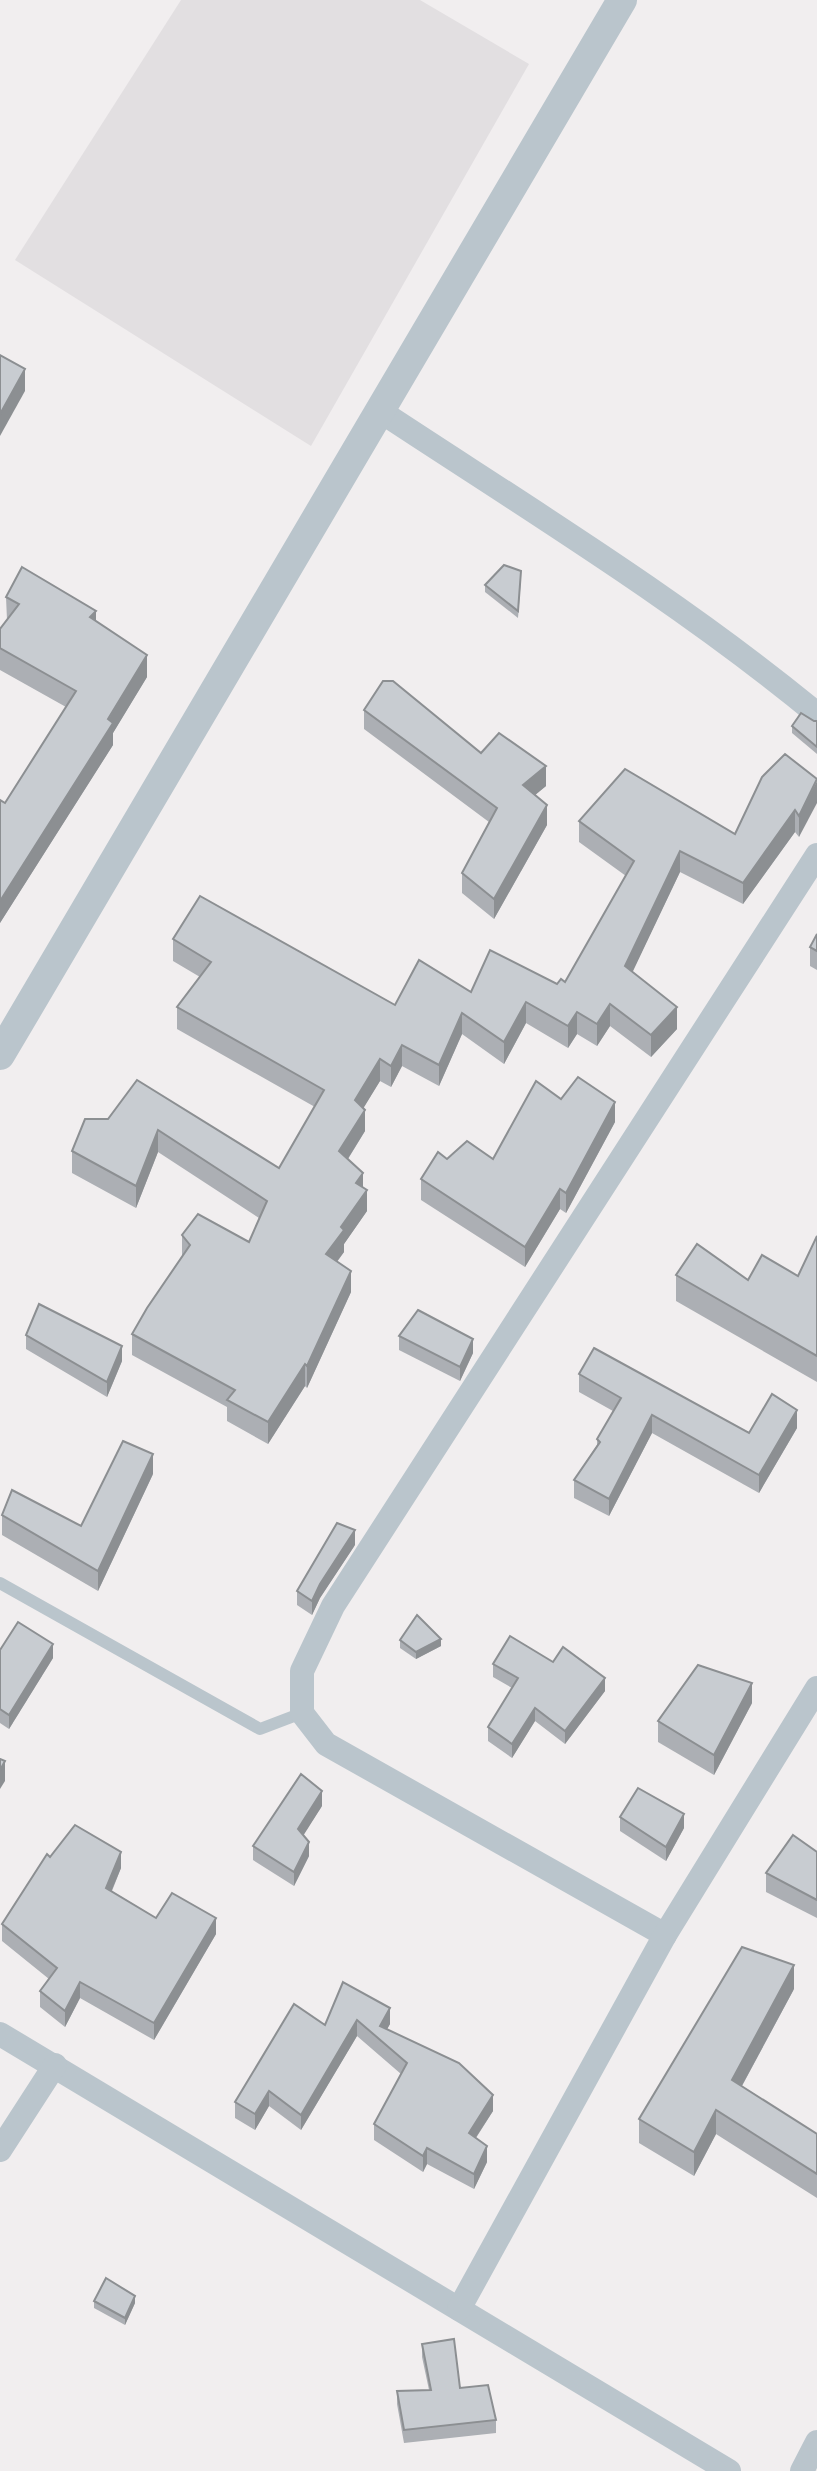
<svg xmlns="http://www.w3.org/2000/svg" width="817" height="2471" font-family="Mulish,sans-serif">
<rect width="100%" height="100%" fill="#f1eeef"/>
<!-- education -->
<polygon fill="#e2dfe1" points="181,0 420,0 529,64 311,446 15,260"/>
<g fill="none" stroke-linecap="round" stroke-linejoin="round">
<!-- service -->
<polyline stroke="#bac5cc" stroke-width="12" points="0,1583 260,1729 302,1713"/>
<!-- minor -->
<g stroke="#bac5cc" stroke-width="24">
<path d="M 380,411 C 527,508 680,601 817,714"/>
<polyline points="665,1935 326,1744 302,1713 302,1671 333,1606 817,855"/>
<polyline points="0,2034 729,2471"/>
<polyline points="0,2150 55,2065"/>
<polyline points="459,2309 665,1935 817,1688"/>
<polyline points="802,2471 817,2442"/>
</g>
<!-- tertiary -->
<polyline stroke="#bac5cc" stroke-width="30" points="0,1055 622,0"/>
</g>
<!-- wall -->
<g fill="#acafb4">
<polygon points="521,579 518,618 485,592 485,585"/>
<polygon points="6,597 96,621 147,677 113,733 113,745 0,923 0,800 5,803 66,707 0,670 0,629 7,620"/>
<polygon points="364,710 481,753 546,786 535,795 547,825 494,919 462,893 462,873 489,822 364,729"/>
<polygon points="814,721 817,721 817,754 792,733 792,726"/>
<polygon points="817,779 799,837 795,832 743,904 680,872 632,972 677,1029 651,1057 610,1026 597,1046 577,1034 568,1048 526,1023 504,1064 462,1034 439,1086 402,1066 391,1087 380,1081 363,1108 365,1131 348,1159 363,1187 367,1211 344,1244 344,1252 337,1262 351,1292 307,1388 305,1386 268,1444 227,1421 227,1407 132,1355 132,1334 182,1256 182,1235 249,1242 259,1218 158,1152 136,1208 72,1173 72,1151 108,1119 137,1080 279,1168 315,1107 177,1029 177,1007 200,977 173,961 173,939 395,1005 471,992 557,984 565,982 626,876 579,842 579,821 735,834"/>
<polygon points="817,934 817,970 810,966 810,947"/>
<polygon points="561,1099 615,1122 566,1213 560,1209 525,1267 421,1200 421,1179 447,1159 493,1159"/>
<polygon points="817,1236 817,1382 676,1301 676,1275 748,1280 798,1276"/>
<polygon points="26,1335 122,1361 107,1397 26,1349"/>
<polygon points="399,1336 473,1353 460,1381 399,1350"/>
<polygon points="579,1374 749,1433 797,1428 759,1493 652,1433 609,1516 574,1498 574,1480 597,1445 597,1439 613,1411 579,1392"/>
<polygon points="153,1474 98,1591 2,1535 2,1515 81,1526"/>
<polygon points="355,1545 320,1598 312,1615 297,1605 297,1591"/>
<polygon points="400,1640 441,1646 416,1659 400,1648"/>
<polygon points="0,1650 53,1658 9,1729 0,1723"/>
<polygon points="553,1662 605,1691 565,1744 535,1721 512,1758 488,1741 488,1727 512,1688 493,1677 493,1664"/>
<polygon points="752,1703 714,1775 658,1742 658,1721"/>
<polygon points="322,1806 303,1835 309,1856 294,1886 253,1860 253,1846"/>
<polygon points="620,1817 684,1828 666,1861 620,1831"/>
<polygon points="817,1852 817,1918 766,1892 766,1873"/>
<polygon points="50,1857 121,1868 112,1891 156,1918 216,1934 154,2040 80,1998 65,2027 40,2007 40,1991 49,1979 2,1941 2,1924"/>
<polygon points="343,1982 390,2024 387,2029 493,2111 476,2138 487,2162 474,2189 427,2164 423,2172 374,2140 374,2124 401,2074 357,2036 301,2130 269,2106 255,2130 235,2118 235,2102 325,2025"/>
<polygon points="794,1989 742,2086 817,2134 817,2198 716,2134 694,2176 639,2143 639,2119"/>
<polygon points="94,2301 135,2303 125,2325 94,2308"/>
<polygon points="422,2344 460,2388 496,2420 496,2433 404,2443 397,2404 397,2391 429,2390 422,2357"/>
</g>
<!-- shaded-wall -->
<g fill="#8c8f92">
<polygon points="25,369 25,391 0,436 0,414"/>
<polygon points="96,611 96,633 90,617"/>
<polygon points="147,655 147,677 113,733 113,745 0,923 0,901"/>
<polygon points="546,766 546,786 523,805 523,785"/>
<polygon points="817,781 817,803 799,837 799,816"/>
<polygon points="547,805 547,825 494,919 494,899"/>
<polygon points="795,810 795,832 743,904 743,883"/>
<polygon points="680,851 680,872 625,988 625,966"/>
<polygon points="526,1002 526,1023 504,1064 504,1042"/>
<polygon points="610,1004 610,1026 597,1046 597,1024"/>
<polygon points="677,1007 677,1029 651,1057 651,1035"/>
<polygon points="577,1012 577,1034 568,1048 568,1026"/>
<polygon points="462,1013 462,1034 439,1086 439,1065"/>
<polygon points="402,1045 402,1066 391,1087 391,1066"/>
<polygon points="380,1059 380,1081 355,1122 355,1100"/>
<polygon points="615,1102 615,1122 566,1213 566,1193"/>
<polygon points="365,1110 365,1131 339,1173 339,1151"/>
<polygon points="158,1130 158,1152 136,1208 136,1186"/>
<polygon points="363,1173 363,1194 356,1183"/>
<polygon points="560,1189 560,1209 525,1267 525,1247"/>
<polygon points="367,1190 367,1211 344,1244 344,1252 326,1276 326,1254 341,1227"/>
<polygon points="351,1271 351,1292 307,1388 307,1366"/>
<polygon points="473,1339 473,1353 460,1381 460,1367"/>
<polygon points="122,1346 122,1361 107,1397 107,1382"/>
<polygon points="305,1364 305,1386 268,1444 268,1422"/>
<polygon points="797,1410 797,1428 759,1493 759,1475"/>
<polygon points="652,1415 652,1433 609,1516 609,1499"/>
<polygon points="153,1454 153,1474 98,1591 98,1571"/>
<polygon points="355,1530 355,1545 320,1598 312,1615 312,1601 320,1584"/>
<polygon points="441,1639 441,1646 416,1659 416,1652"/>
<polygon points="53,1644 53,1658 9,1729 9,1715"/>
<polygon points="605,1678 605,1691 565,1744 565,1731"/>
<polygon points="752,1683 752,1703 714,1775 714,1755"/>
<polygon points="535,1708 535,1721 512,1758 512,1744"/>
<polygon points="5,1761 5,1781 0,1789 0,1770"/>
<polygon points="322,1791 322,1806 298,1844 298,1829"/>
<polygon points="684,1814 684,1828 666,1861 666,1847"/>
<polygon points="309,1842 309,1856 294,1886 294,1872"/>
<polygon points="121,1852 121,1868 106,1904 106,1888"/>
<polygon points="216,1918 216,1934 154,2040 154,2023"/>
<polygon points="794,1965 794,1989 732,2104 732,2080"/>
<polygon points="80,1982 80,1998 65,2027 65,2011"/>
<polygon points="390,2008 390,2024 380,2042 380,2026"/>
<polygon points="357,2020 357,2036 301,2130 301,2115"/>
<polygon points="269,2091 269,2106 255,2130 255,2114"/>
<polygon points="493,2095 493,2111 469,2148 469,2133"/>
<polygon points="716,2110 716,2134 694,2176 694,2152"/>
<polygon points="487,2146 487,2162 474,2189 474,2174"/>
<polygon points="427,2148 427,2164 423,2172 423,2156"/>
<polygon points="135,2296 135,2303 125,2325 125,2318"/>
</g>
<!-- building -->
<g fill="#c8ccd1" stroke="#8c8f92" stroke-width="2">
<polygon points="0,355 25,369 0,414"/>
<polygon points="504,565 521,571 518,611 485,585"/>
<polygon points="22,567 96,611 90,617 147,655 108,719 113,723 0,901 0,800 5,803 76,691 0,648 0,629 19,604 6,597"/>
<polygon points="383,681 393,681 481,753 499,733 546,766 523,785 547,805 494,899 462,873 497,808 364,710"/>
<polygon points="801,713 814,721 817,721 817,747 792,726"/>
<polygon points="785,754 817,779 799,816 795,810 743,883 680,851 625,966 677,1007 651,1035 610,1004 597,1024 577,1012 568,1026 526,1002 504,1042 462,1013 439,1065 402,1045 391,1066 380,1059 355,1100 365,1110 339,1151 363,1173 356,1183 367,1190 341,1227 344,1230 326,1254 351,1271 307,1366 305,1364 268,1422 227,1400 235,1390 132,1334 147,1308 190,1245 182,1235 198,1214 249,1242 267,1201 158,1130 136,1186 72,1151 85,1119 108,1119 137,1080 279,1168 324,1090 177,1007 211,962 173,939 200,896 395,1005 419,960 471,992 490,950 557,984 561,979 565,982 634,861 579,821 625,769 735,834 762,777"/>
<polygon points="817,934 817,951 810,947"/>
<polygon points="578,1077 615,1102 566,1193 560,1189 525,1247 421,1179 438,1152 447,1159 467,1141 493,1159 536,1081 561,1099"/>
<polygon points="817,1236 817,1356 676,1275 697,1244 748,1280 762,1255 798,1276"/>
<polygon points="39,1304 122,1346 107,1382 26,1335"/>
<polygon points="418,1310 473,1339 460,1367 399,1336"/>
<polygon points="594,1348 749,1433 772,1394 797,1410 759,1475 652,1415 609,1499 574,1480 600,1442 597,1439 621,1398 579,1374"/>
<polygon points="123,1441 153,1454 98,1571 2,1515 12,1490 81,1526"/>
<polygon points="337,1523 355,1530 320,1584 312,1601 297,1591"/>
<polygon points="417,1615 441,1639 416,1652 400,1640"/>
<polygon points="18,1622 53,1644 9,1715 0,1709 0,1650"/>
<polygon points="510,1636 553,1662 563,1647 605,1678 565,1731 535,1708 512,1744 488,1727 518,1678 493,1664"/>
<polygon points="698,1665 752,1683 714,1755 658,1721"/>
<polygon points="0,1759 5,1761 0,1770"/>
<polygon points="301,1774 322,1791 298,1829 309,1842 294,1872 253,1846"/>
<polygon points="638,1788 684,1814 666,1847 620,1817"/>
<polygon points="75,1825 121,1852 106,1888 156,1918 172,1893 216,1918 154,2023 80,1982 65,2011 40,1991 57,1968 2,1924 47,1854 50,1857"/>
<polygon points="793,1835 817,1852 817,1900 766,1873"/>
<polygon points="742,1947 794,1965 732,2080 817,2134 817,2174 716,2110 694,2152 639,2119"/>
<polygon points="343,1982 390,2008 380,2026 459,2063 493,2095 469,2133 487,2146 474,2174 427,2148 423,2156 374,2124 407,2063 357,2020 301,2115 269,2091 255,2114 235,2102 294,2004 325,2025"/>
<polygon points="106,2278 135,2296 125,2318 94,2301"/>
<polygon points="454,2339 460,2388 488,2385 496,2420 404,2430 397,2391 431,2390 422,2344"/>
</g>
</svg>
